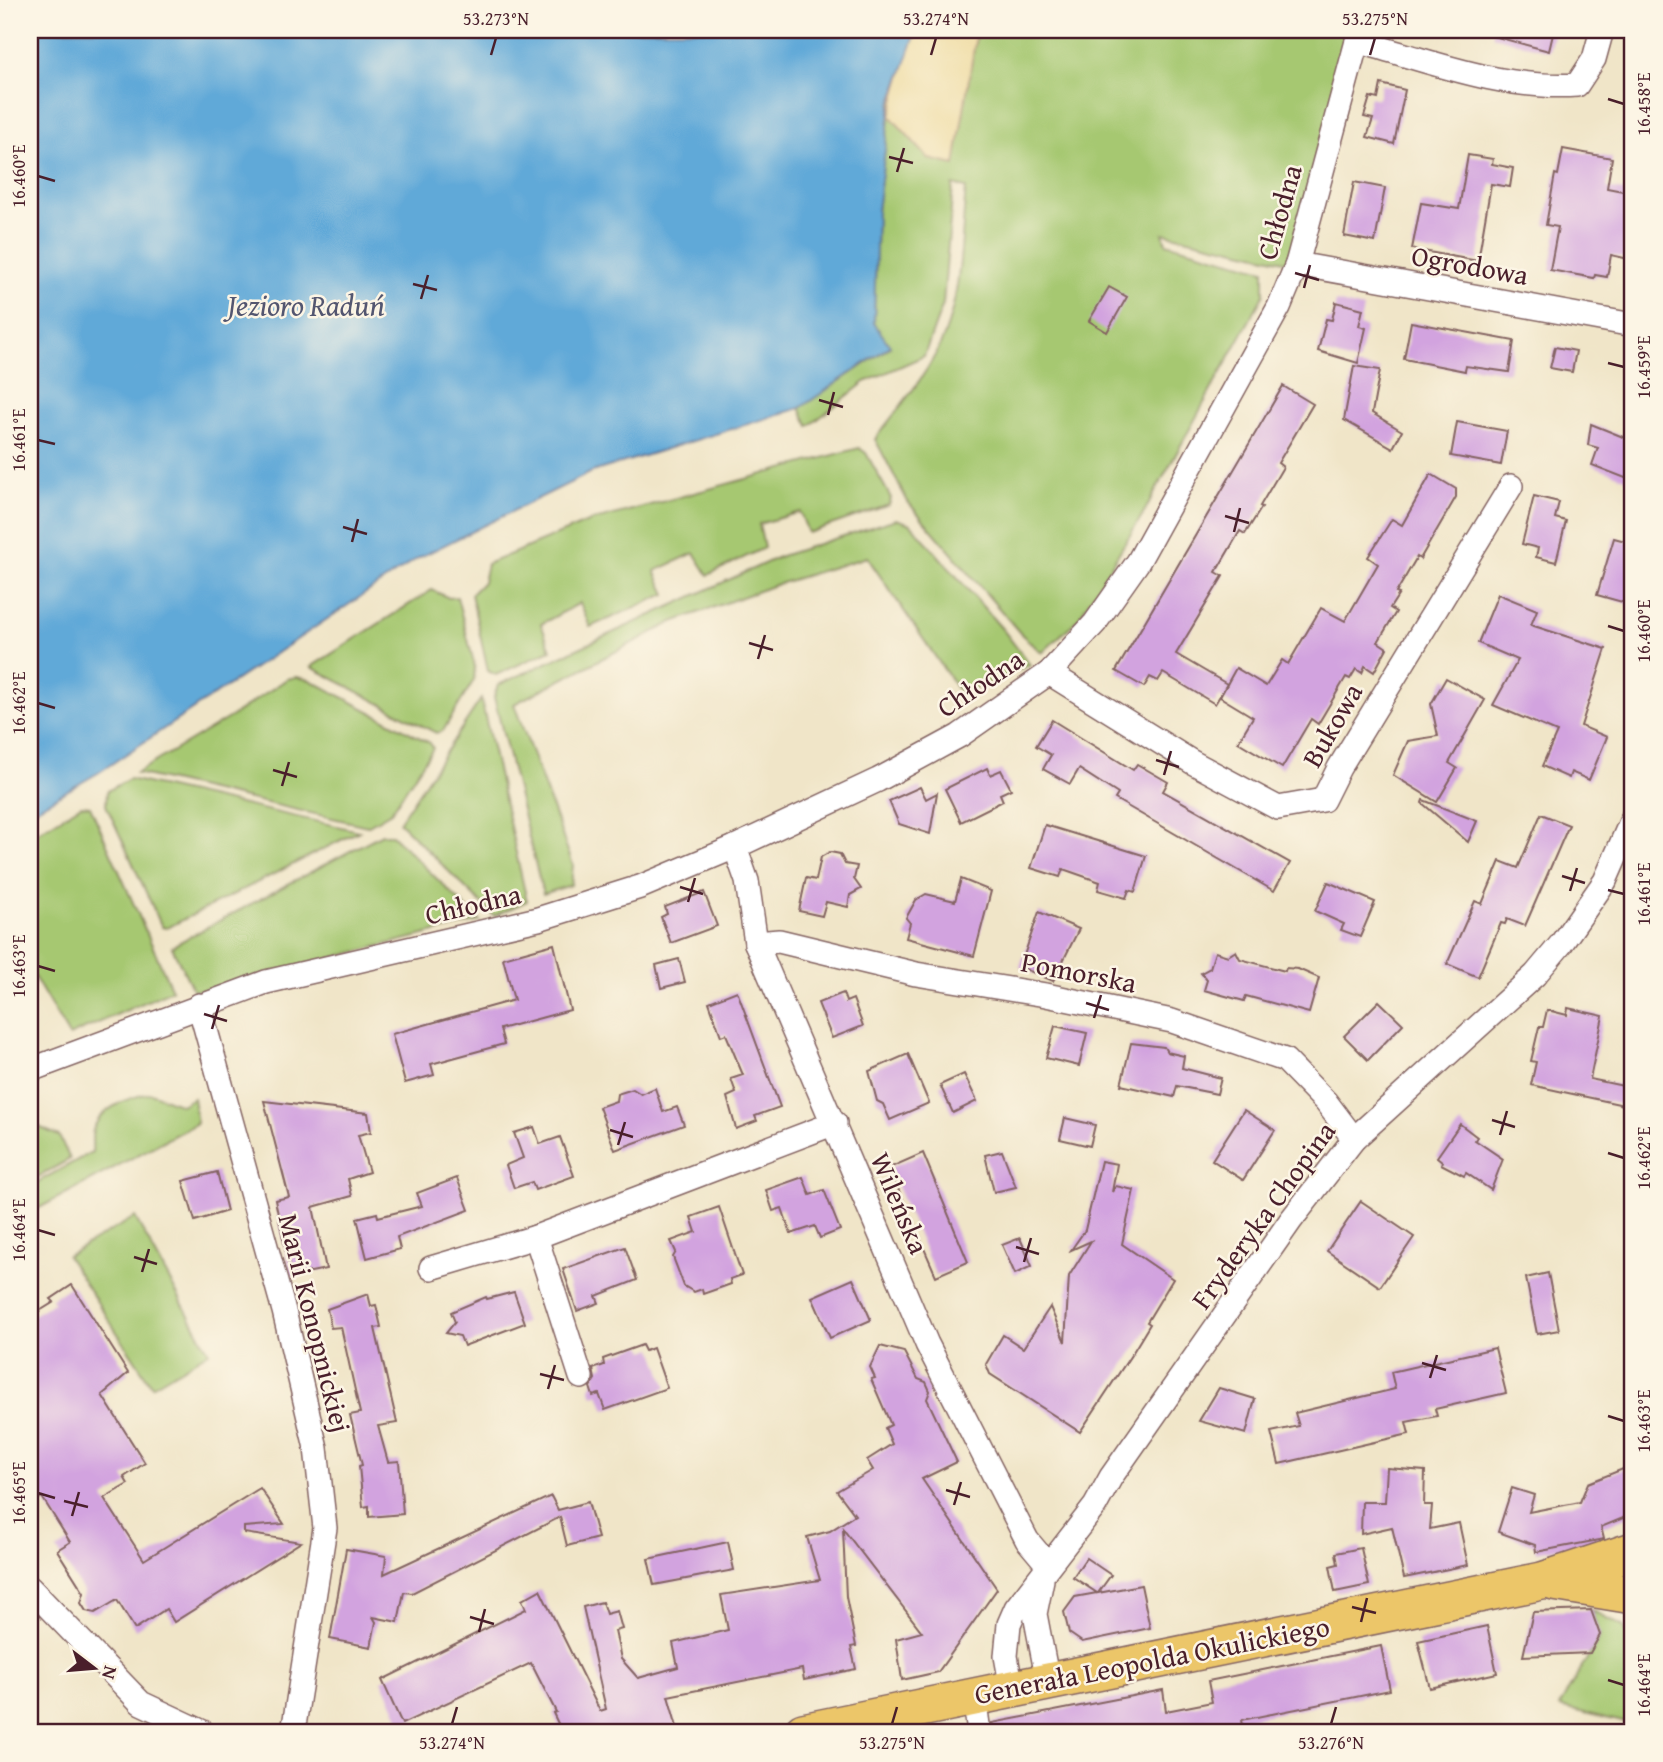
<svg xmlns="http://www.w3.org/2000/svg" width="1663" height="1762" font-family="'Gentium Book Plus',serif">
<rect width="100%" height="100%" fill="#fcf5e5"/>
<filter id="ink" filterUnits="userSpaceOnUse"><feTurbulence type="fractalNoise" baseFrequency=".0143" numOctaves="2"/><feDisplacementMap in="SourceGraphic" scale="14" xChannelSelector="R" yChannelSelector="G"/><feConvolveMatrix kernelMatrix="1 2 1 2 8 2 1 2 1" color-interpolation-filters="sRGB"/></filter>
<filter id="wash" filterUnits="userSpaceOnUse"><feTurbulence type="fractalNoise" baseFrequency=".00686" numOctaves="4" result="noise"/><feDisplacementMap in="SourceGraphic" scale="28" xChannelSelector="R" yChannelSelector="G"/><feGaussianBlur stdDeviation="1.57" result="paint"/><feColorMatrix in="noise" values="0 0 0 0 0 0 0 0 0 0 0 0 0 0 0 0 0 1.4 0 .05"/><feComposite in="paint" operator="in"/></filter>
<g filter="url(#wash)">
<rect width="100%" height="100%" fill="#f0e5c8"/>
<!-- green -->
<g fill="#a6c871" stroke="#78744e" stroke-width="2">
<path d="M 914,30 L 1359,30 L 1297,264 L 1163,233 L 1166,243 L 1264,270 L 1264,294 L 1143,514 L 1078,619 L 1042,653 L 1020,633 L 908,502 L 875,439 C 899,407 929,374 944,336 C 962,290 961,237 966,188 L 953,185 L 943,304 L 924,356 L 865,382 L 809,426 L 800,408 L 890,347 L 874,323 L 877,211 L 891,104 Z"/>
<polygon points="859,448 866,453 891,498 889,505 808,533 800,512 759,524 764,548 708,575 694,553 655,571 666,594 590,627 580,603 541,624 551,650 496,675 488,671 471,594 483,582 487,564 588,522"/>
<polygon points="896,519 911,524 1004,631 1030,665 961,694 867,557 775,585 673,622 514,704 573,865 571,885 543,894 494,697 498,685 781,556"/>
<polygon points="432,590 449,598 457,597 475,667 474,680 443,731 436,733 311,667"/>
<polygon points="296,677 310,680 430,743 433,748 391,812 367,826 136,773 232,716 287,679"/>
<polygon points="481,699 527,901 494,916 399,822"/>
<polygon points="129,779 359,831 167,928 162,927 106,805 107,791"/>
<polygon points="81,805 90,806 172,990 69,1036 30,970 30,837"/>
<polygon points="382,834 391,834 480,921 203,990 193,990 172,947 176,944"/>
<path d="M 151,1093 L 181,1105 L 193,1098 L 197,1123 L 30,1213 L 30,1186 L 92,1152 C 93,1146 91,1136 93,1130 C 101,1107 130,1097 151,1093 Z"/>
<polygon points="30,1123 59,1136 70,1159 32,1180"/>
<polygon points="135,1217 209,1352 152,1386 67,1256"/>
<polygon points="1591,1610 1624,1627 1633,1649 1627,1723 1559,1707 1600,1636"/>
</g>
<!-- sand -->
<polygon fill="#eeda9e" stroke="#9c7c64" stroke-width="2" points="914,30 977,30 955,165 929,159 890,116"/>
<!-- water -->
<polygon fill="#60a9d8" stroke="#556482" stroke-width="2" points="30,30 917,30 891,104 877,211 874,323 890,346 800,408 592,472 418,558 98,773 30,812"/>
<g id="blocks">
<!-- building -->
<g fill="#d2a3df">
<polygon points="1493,30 1554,30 1549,51 1493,36"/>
<polygon points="1381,84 1405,90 1394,144 1367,137 1373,119 1364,117 1370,97 1378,99"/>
<polygon points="1563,149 1612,158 1607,188 1633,193 1633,260 1611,255 1607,277 1595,275 1594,278 1550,270 1558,227 1546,225 1555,174 1558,175"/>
<polygon points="1468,155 1493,159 1492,164 1513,168 1510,187 1491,184 1478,261 1412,249 1421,203 1459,209"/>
<polygon points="1354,182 1385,188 1375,242 1344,236"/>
<polygon points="1109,287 1127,297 1107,332 1089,321"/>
<polygon points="1336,302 1363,309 1359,326 1366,328 1358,363 1318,351 1326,319 1332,320"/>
<polygon points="1411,322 1514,341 1509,372 1466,366 1465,371 1404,359"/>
<polygon points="1555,347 1576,351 1572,372 1550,368"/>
<polygon points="1354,366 1380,370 1372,413 1402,431 1393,448 1344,420"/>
<polygon points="1283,386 1313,404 1278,463 1283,467 1260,506 1262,507 1245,534 1240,531 1216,572 1223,576 1176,654 1227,684 1215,704 1163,673 1158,681 1150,677 1144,687 1116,671"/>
<polygon points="1457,422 1507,431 1501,465 1451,456"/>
<polygon points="1591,424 1633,441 1633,481 1592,465 1598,448 1588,445"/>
<polygon points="1431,474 1456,489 1456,497 1420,559 1417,557 1396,593 1399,594 1390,608 1396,612 1378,642 1387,648 1374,672 1365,666 1362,673 1356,669 1350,679 1346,677 1318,724 1311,719 1282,768 1238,742 1253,717 1220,697 1236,668 1266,686 1282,660 1288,664 1321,608 1345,621 1378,564 1368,557 1392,519 1402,525"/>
<polygon points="1534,496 1559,502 1555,518 1566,521 1556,562 1536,557 1538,548 1522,544"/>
<polygon points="1614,538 1633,543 1633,605 1597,595"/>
<polygon points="1498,594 1537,610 1531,625 1606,649 1581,726 1607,737 1589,780 1571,772 1569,778 1542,766 1557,732 1493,705 1518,660 1478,643"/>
<polygon points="1446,678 1485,700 1449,763 1457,768 1437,802 1393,775 1408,741 1438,736 1431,704"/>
<polygon points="1052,720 1133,770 1137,764 1168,782 1163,791 1290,863 1274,891 1115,799 1118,794 1079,769 1070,784 1043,769 1051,755 1036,746"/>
<polygon points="987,768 990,775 1001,770 1011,789 1000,794 1003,801 961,822 945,789"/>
<polygon points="920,787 926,799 937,793 930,834 899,824 889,801"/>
<polygon points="1423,800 1477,821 1468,842 1422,803"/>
<polygon points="1541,814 1569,825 1525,926 1507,919 1505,924 1501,923 1478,977 1447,964 1475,901 1482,904 1500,861 1518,868"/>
<polygon points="1045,825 1146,856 1135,892 1129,890 1126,898 1098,890 1100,882 1063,869 1060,877 1031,868"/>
<polygon points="830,852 840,854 845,864 857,866 854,879 861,889 850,895 848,907 826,902 822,916 799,911 806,878 816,880 821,857"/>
<polygon points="961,879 991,891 974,956 906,938 910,923 906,918 916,900 926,894 955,901"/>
<polygon points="1328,882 1375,902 1360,937 1341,930 1344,924 1315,911"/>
<polygon points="704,892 717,926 671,943 661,917 667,914 665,907"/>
<polygon points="1039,912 1079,929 1053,981 1020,967"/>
<polygon points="554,944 570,1010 500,1029 504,1044 431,1064 434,1075 405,1083 392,1034 514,1000 503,958"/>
<polygon points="1236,951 1240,959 1285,971 1286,968 1298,969 1319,978 1309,1013 1246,996 1244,1001 1204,990 1207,980 1201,973 1210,968 1215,952 1228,956"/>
<polygon points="679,959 685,982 661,988 656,965"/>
<polygon points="737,991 780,1107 755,1116 757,1121 736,1129 727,1097 736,1093 731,1079 743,1075 726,1034 721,1036 709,1002"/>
<polygon points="843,993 846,1002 853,999 863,1026 832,1038 818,1003"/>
<polygon points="1379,1001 1403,1024 1368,1060 1344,1036"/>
<polygon points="1568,1008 1603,1016 1590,1079 1633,1088 1633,1107 1531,1085 1536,1062 1531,1061 1539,1027 1543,1027 1547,1010 1567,1015"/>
<polygon points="1055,1026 1087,1033 1079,1066 1046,1058"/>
<polygon points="1131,1043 1164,1047 1167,1052 1184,1056 1182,1068 1221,1078 1217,1094 1177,1086 1174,1097 1121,1085"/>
<polygon points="908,1054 929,1103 890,1120 883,1104 877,1101 869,1071"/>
<polygon points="964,1074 977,1101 953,1113 940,1085"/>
<polygon points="655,1088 663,1112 677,1107 684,1125 615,1150 599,1107 616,1101 617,1094 633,1089 641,1094"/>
<polygon points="264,1101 368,1113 371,1132 358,1135 369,1172 348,1179 352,1196 313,1207 326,1269 291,1276 275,1200 289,1197"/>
<polygon points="1244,1110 1275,1130 1243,1180 1212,1160"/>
<polygon points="1065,1118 1095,1125 1090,1146 1060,1139"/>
<polygon points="1460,1124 1477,1137 1475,1140 1503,1159 1491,1190 1466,1173 1464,1176 1441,1164 1442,1161 1437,1157"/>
<polygon points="534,1127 540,1144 560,1137 574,1176 535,1190 532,1182 514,1188 506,1165 523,1158 514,1133"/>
<polygon points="1002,1151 1016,1187 994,1192 985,1155"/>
<polygon points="923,1153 968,1262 936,1276 889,1168"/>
<polygon points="1101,1161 1117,1164 1112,1192 1116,1186 1134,1190 1122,1244 1173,1279 1147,1322 1150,1324 1133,1352 1080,1432 990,1374 986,1364 1003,1335 1023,1348 1050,1307 1065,1342 1069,1276 1091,1241 1071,1250 1085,1230"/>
<polygon points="217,1172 227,1211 195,1221 183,1181"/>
<polygon points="803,1177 810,1195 824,1190 840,1230 820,1238 815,1226 791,1234 782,1208 773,1211 766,1190"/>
<polygon points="457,1178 469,1210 397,1237 400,1249 367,1258 357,1218 377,1213 378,1217 422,1206 417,1193"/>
<polygon points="1361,1201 1414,1237 1380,1287 1327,1251"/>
<polygon points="719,1207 742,1275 730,1279 731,1284 703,1294 702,1289 694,1292 684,1286 673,1257 676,1252 671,1241 696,1232 691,1217"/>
<polygon points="1020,1238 1032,1266 1015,1274 1002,1245"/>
<polygon points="625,1247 637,1280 596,1296 599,1303 577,1311 563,1269"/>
<polygon points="1548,1273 1559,1330 1537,1334 1526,1278"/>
<polygon points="853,1279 871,1320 830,1338 812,1297"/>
<polygon points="72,1285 128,1373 102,1395 145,1463 124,1477 128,1484 104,1498 144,1560 260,1488 284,1524 244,1527 244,1533 301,1542 174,1622 166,1609 135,1629 117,1600 95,1613 86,1611 81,1603 84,1593 57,1550 70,1542 42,1497 30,1504 30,1317 54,1302 51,1299"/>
<polygon points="514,1292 525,1323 464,1346 460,1336 446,1333 455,1322 451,1312 486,1297 487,1299"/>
<polygon points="368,1294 371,1306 376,1305 381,1327 375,1328 397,1423 378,1426 388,1462 399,1461 403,1514 369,1517 369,1506 363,1507 359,1466 362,1465 350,1415 360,1413 341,1327 331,1328 327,1309"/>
<polygon points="642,1345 645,1351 653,1348 667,1388 605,1410 599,1394 593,1396 590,1387 595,1379 593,1369 604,1365 603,1359"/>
<polygon points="880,1346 904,1352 918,1379 926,1382 930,1391 927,1399 957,1462 922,1479 997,1589 938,1672 902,1680 896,1639 922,1632 843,1529 846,1597 856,1646 851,1647 856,1669 804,1680 802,1669 668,1696 677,1727 661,1732 562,1732 553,1713 556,1712 531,1663 402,1724 382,1680 526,1609 522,1600 540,1590 600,1711 606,1709 583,1607 602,1602 606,1614 617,1611 622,1629 615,1631 621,1659 638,1678 678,1667 673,1643 728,1630 721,1595 820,1580 807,1537 830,1531 855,1515 837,1491 873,1470 867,1460 892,1444 885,1428 891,1425 871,1379 875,1378 870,1367"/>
<polygon points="1495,1348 1506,1393 1435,1409 1437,1416 1406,1422 1409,1434 1279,1464 1271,1432 1299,1426 1295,1413 1395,1389 1391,1372"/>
<polygon points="1219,1388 1255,1399 1246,1434 1199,1421"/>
<polygon points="1633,1465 1633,1514 1601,1527 1604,1539 1536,1552 1535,1545 1498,1532 1512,1488 1534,1495 1529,1512 1580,1502 1588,1483"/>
<polygon points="1387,1468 1425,1471 1424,1505 1432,1505 1430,1529 1459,1523 1468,1565 1404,1578 1392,1527 1361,1534 1362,1502 1385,1502"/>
<polygon points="551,1496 558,1510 588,1502 598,1538 567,1546 560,1517 412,1593 404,1592 398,1622 373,1617 376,1622 371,1647 330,1639 346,1549 386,1556 384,1574"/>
<polygon points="728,1542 734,1570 654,1585 648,1559"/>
<polygon points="1361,1548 1369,1585 1335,1592 1330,1566 1338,1564 1336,1553"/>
<polygon points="1086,1558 1111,1575 1098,1593 1141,1585 1150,1628 1082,1642 1069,1633 1064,1612 1075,1597 1097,1593 1073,1577"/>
<polygon points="1591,1610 1600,1635 1590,1653 1523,1656 1533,1612"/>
<polygon points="1487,1626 1497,1673 1430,1688 1418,1641"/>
<polygon points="1381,1646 1390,1690 1242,1720 1244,1732 993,1732 992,1723 1163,1690 1166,1711 1212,1702 1208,1681"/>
</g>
</g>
</g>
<g filter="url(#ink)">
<use href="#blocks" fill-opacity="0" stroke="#846462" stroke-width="2"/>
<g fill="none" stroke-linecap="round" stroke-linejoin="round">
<!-- minor casing -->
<g stroke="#846462" stroke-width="26">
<g id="minor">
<path d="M 1357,41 C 1429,61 1502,90 1577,85 L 1594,59 L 1602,30"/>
<polyline points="1297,264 1633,325"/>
<polyline points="1049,673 1192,762 1278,808 1323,800 1339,768 1511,486"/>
<polyline points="735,847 747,881 756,943 927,1344 1027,1540 1048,1565"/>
<polyline points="756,943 779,941 916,974 1046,995 1172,1021 1285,1060 1326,1102 1354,1139"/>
<polyline points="199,1005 284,1311 316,1448 325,1528 293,1732"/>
<polyline points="30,1070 266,982 538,919 640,887 735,847 878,780 959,736 1049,673 1095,623 1138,562 1279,307 1297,264 1360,30"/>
<polyline points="536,1237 581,1377"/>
<polyline points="431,1268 536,1237 835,1123"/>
<polyline points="1042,1580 1035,1614 1048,1682"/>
<polyline points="30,1588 141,1703 203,1732"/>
<polyline points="1012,1689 1006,1656 1009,1624 1016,1608 1095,1506 1111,1477 1291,1220 1354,1139 1535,975 1561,944 1605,881 1633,817"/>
<polyline points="974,1696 979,1732"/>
</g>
</g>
<!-- primary casing -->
<g stroke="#846462" stroke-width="40">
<g id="primary">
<polyline points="1554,1582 1633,1595"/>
<polyline points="803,1732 1542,1581 1633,1551"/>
</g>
</g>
<!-- minor -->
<use href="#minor" stroke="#fff" stroke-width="23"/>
<!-- primary -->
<use href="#primary" stroke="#ecc669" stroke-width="37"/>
</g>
</g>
<!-- ticks -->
<path fill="none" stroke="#4a1f2b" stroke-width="2.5" d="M 491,55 L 496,38M 931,55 L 936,38M 1370,55 L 1375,38M 1608,99 L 1624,104M 889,157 L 913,163M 897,172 L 904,148M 38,176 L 55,181M 1295,273 L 1319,280M 413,284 L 437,290M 1304,288 L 1310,265M 421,299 L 428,275M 1608,363 L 1624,367M 819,400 L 843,407M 828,415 L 834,392M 38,440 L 55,444M 1225,516 L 1249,523M 343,527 L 367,534M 1234,532 L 1240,508M 352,542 L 358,519M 1608,626 L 1624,631M 749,643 L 773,650M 758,659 L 765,635M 38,703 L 55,708M 1156,760 L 1179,767M 273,770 L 297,777M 1164,775 L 1171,751M 282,786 L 289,762M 1562,876 L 1585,883M 680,887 L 703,894M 1608,890 L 1624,894M 1570,891 L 1577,868M 688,902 L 695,878M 38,966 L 55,971M 1086,1003 L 1109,1010M 204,1014 L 227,1021M 1094,1018 L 1101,995M 212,1029 L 219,1005M 1492,1120 L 1515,1127M 610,1130 L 633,1137M 1500,1135 L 1507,1111M 618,1145 L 625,1122M 1608,1153 L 1624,1158M 38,1230 L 55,1235M 1016,1247 L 1039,1254M 134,1257 L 157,1264M 1024,1262 L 1031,1238M 142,1272 L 149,1249M 1422,1363 L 1446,1370M 540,1374 L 564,1380M 1430,1378 L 1437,1355M 548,1389 L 555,1365M 1608,1416 L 1624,1421M 946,1490 L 970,1497M 38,1493 L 55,1498M 64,1501 L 88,1507M 954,1505 L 961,1482M 72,1516 L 79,1492M 1352,1607 L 1376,1613M 470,1617 L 494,1624M 1361,1622 L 1367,1598M 479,1632 L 485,1609M 1608,1680 L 1624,1685M 452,1724 L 457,1707M 892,1724 L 897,1707M 1331,1724 L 1336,1707"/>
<g text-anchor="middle" stroke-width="5" stroke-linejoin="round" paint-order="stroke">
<!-- street labels -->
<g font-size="28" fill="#4a1f2b" stroke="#fcf5e5">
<text transform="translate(1279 212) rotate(-74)" y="10">Chłodna</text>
<text transform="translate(1470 265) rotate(10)" y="10">Ogrodowa</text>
<text transform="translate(980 683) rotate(-34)" y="10">Chłodna</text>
<text transform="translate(1332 725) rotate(-60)" y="10">Bukowa</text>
<text transform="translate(473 904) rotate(-13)" y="10">Chłodna</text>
<text transform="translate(1079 972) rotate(11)" y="10">Pomorska</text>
<text transform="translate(900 1203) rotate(67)" y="10">Wileńska</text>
<text transform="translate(1263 1215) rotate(-54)" y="10">Fryderyka Chopina</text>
<text transform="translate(315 1323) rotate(76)" y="10">Marii Konopnickiej</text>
<text transform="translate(1152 1660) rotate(-11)" y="10">Generała Leopolda Okulickiego</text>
</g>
<!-- water labels -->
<g font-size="30" font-style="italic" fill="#535670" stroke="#fcf5e5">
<text x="306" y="316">Jezioro Raduń</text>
</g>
</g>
<!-- margin -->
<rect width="1663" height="1762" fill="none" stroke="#fcf5e5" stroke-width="77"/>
<!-- north arrow -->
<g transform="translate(94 1668) rotate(106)" stroke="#fcf5e5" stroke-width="5" paint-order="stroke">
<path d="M0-5L12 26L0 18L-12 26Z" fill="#4a1f2b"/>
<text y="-10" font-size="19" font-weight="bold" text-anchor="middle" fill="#4a1f2b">N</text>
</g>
<rect x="38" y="38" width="1586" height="1686" fill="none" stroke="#4a1f2b" stroke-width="2.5"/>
<g font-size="18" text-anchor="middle" fill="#4a1f2b">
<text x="496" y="25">53.273°N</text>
<text x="936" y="25">53.274°N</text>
<text x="1375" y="25">53.275°N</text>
<text transform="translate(1644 104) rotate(-90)" y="6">16.458°E</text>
<text transform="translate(19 176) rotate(-90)" y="6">16.460°E</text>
<text transform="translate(1644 367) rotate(-90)" y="6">16.459°E</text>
<text transform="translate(19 440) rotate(-90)" y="6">16.461°E</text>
<text transform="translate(1644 631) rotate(-90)" y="6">16.460°E</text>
<text transform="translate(19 703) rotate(-90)" y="6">16.462°E</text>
<text transform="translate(1644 894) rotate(-90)" y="6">16.461°E</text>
<text transform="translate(19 966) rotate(-90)" y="6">16.463°E</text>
<text transform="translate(1644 1158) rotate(-90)" y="6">16.462°E</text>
<text transform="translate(19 1230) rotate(-90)" y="6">16.464°E</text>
<text transform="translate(1644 1421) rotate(-90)" y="6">16.463°E</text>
<text transform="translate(19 1493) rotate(-90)" y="6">16.465°E</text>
<text transform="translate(1644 1685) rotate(-90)" y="6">16.464°E</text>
<text x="452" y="1749">53.274°N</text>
<text x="892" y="1749">53.275°N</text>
<text x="1331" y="1749">53.276°N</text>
</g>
</svg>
